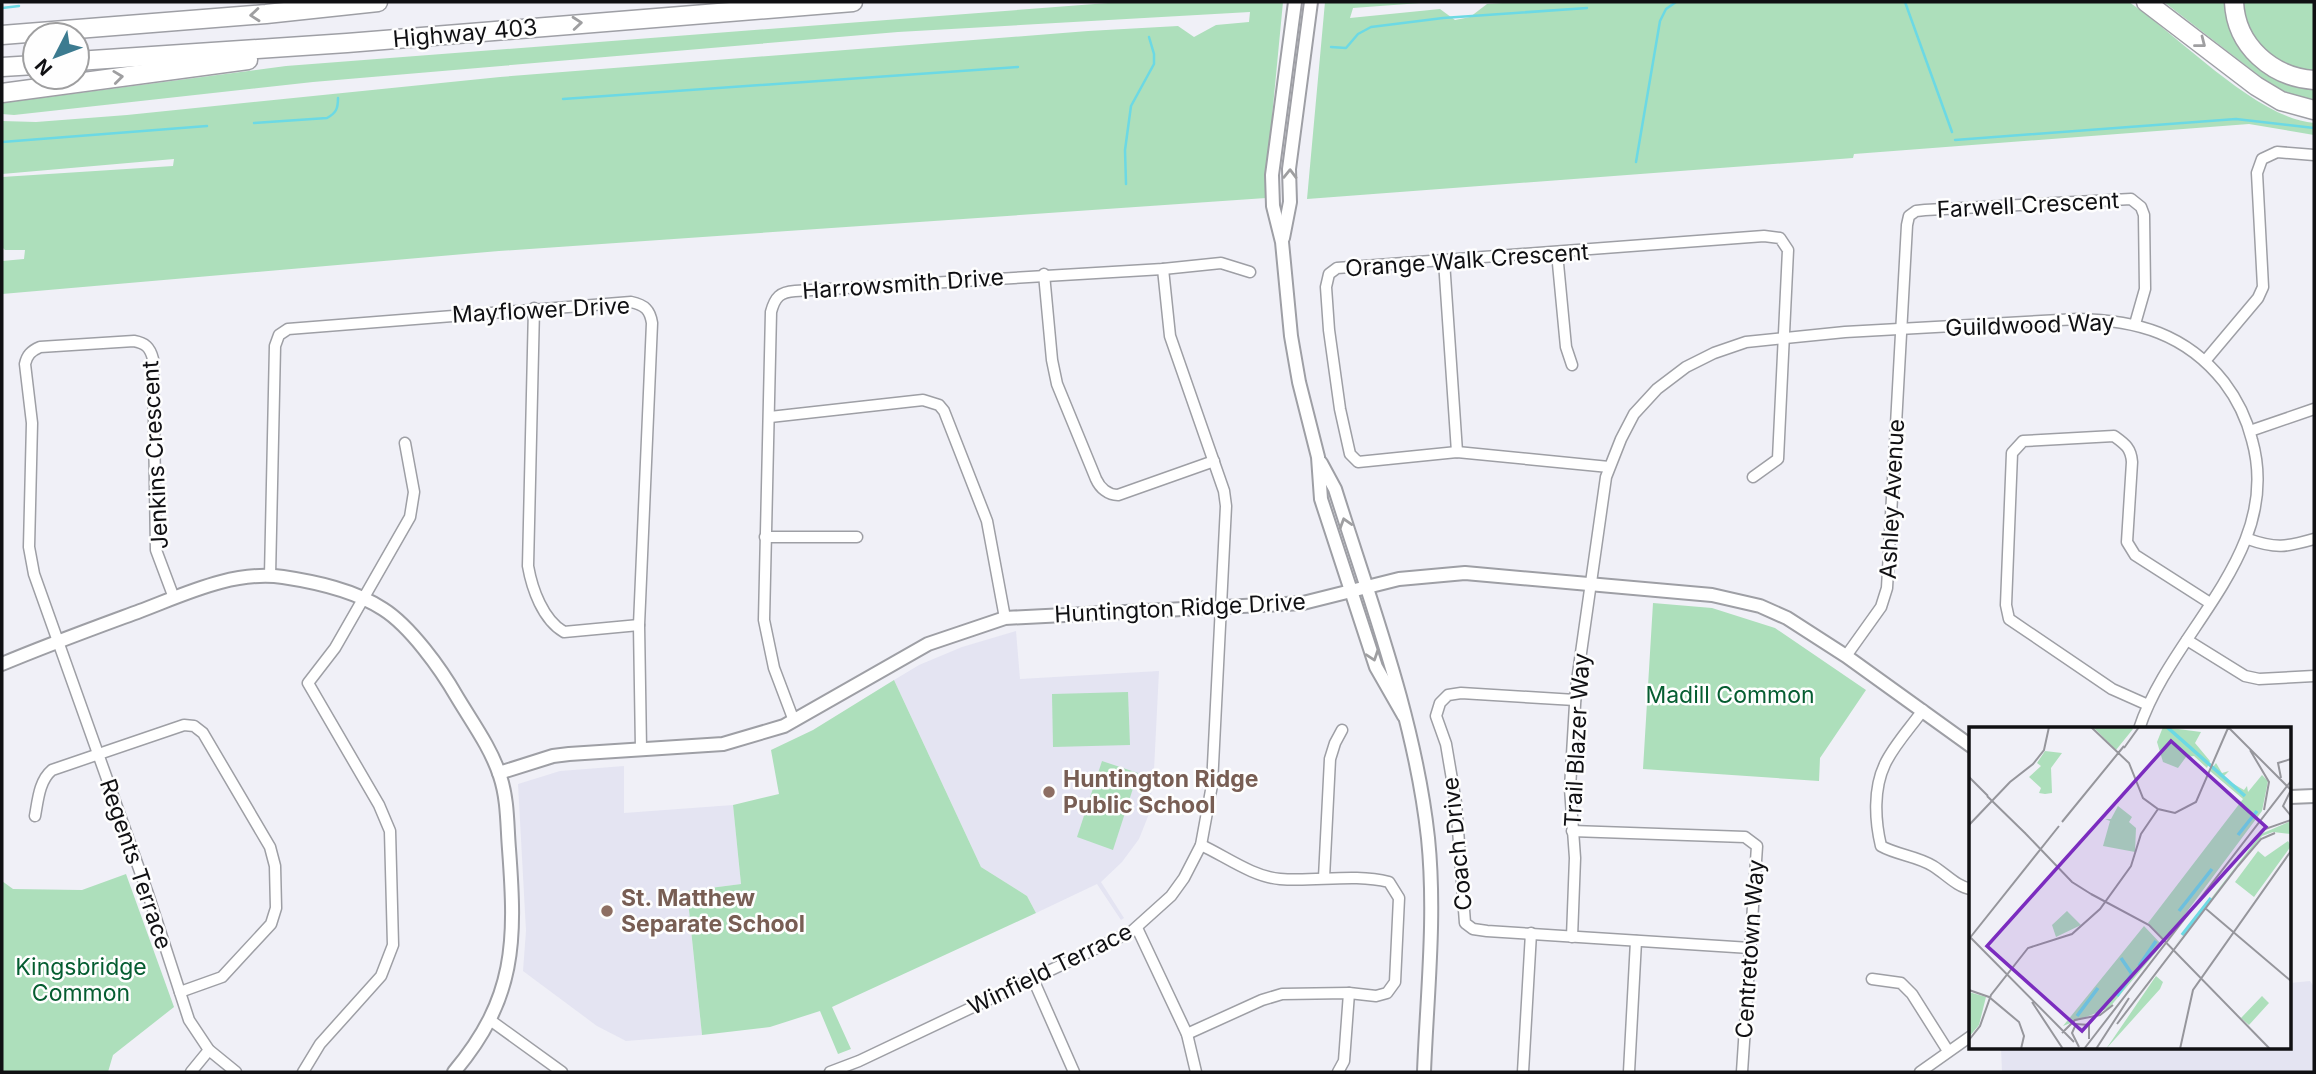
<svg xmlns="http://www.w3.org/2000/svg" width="2316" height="1074" font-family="Inter,sans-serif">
<rect width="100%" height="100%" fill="#f0f0f7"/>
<!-- built -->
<g fill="#e4e4f2">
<polygon points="1016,631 1020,679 1159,671 1154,770 1149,814 1139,839 1122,862 1101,882 1124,918 1121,920 1097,884 1036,913 1027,896 981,867 894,680 919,665 962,647"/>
<polygon points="624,766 624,813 733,805 741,884 687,891 702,1035 626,1041 597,1026 523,971 526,931 518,784 560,771"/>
<polygon points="2310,981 2314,987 2314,1072 2002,1072 2001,1048 2290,1048 2290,983"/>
</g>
<!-- green -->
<g fill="#addfbb">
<polygon points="1121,2 1283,2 1272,117 1271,192 1266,198 499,251 2,294 2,261 24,259 25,250 5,250 2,247 2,177 173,166 174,159 2,174 2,121 36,122 127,115 500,77 1088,31 1178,26 1194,37 1216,25 1249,22 1250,12 898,32 313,82 14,115 2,114 2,103 286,66"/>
<path d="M 1325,2 L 1434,2 L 1353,8 L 1350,18 L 1440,9 L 1455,20 L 1470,17 L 1487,4 L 1518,2 L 2129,2 C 2178,35 2257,119 2314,123 L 2314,135 L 2249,124 L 1854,154 L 1853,158 L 1307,199 Z"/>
<polygon points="2164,2 2229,2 2246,48 2314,84 2314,102 2275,88"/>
<path d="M 2242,2 L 2314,2 L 2314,71 C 2288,73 2258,54 2248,29 C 2245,21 2244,10 2242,2 Z"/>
<polygon points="1653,603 1712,608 1775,628 1866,690 1820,758 1819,781 1643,769"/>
<polygon points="894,680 981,867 1027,896 1036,913 832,1007 851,1049 838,1054 820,1011 770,1027 702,1035 687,891 741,884 733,805 779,794 771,750 813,730"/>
<polygon points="1128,692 1130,745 1053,747 1052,694"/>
<polygon points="1102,761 1138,773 1113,850 1077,837"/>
<polygon points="126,874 174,1007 113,1055 108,1072 2,1072 2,881 13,889 82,890"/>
</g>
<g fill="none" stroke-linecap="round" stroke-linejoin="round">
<!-- stream -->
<g stroke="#6cd9e4" stroke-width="2.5">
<polyline points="1905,2 1952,132"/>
<polyline points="2,8 19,6"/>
<polyline points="1331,47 1346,48 1358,34 1371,27 1443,18 1587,8"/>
<polyline points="563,99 1018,67"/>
<path d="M 254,123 L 327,118 C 336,113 338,109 338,98"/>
<polyline points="1955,140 2236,119 2314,128"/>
<polyline points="2,142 207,126"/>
<polyline points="1636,162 1660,21 1666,9 1676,2"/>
<polyline points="1126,184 1125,150 1131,106 1154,64 1154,54 1149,37"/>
</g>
<!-- minor casing -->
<g stroke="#9e9fa5" stroke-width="13">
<g id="minor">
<polyline points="1557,253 1566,347 1572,365"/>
<polyline points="1444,261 1457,452"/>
<path d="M 1044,274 L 1052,360 L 1057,384 L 1096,479 C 1100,488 1108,495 1118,495 L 1214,461"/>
<path d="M 534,308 L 528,566 C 532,589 543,620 564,632 L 639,625"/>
<polyline points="2205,361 2258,298 2263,287 2257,173 2262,159 2277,152 2314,155"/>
<polyline points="770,417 923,400 939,405 944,411 987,521 1005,618"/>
<polyline points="2250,431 2314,409"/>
<polyline points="1609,467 1457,452 1358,462 1350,454 1340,409 1329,330 1326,287 1329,274 1337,268 1764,236 1780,238 1788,250 1778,459 1753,477"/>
<polyline points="765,537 857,537"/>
<path d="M 2248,539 C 2276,549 2286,547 2314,539"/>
<path d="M 270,576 L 275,346 L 279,335 L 288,329 L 631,302 C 645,305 650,310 652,323 L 639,625 L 641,749"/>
<path d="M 174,598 L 156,550 L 153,359 C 150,347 145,343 134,341 L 40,347 C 31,351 27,355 25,364 L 32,423 L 29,547 L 34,574 L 148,894 L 189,1020 L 209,1050 L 236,1072"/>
<polyline points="2187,640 2245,676 2259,679 2314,676"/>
<polyline points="1846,656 1881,607 1887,588 1907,225 1909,216 1916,211 1925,210 2131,199 2141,207 2144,215 2145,289 2135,324"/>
<polyline points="1575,700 1461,693 1448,695 1440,703 1436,716 1446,744 1456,803 1465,923 1473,929 1487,931 1750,948"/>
<path d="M 2148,705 L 2112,689 L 2009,619 L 2006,605 L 2012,453 L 2023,441 L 2114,436 C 2125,444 2131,448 2132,462 L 2127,542 L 2135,555 L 2210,603"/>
<path d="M 1923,710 C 1911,727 1894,745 1885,764 C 1873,789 1875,821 1881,846 C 1897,855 1917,856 1933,866 C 1946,874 1957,887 1971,889"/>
<path d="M 794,721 L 774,668 L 764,620 L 771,312 C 775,297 780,292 795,291 L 1163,269 L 1221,263 L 1250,272"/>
<path d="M 35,816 C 38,800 39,781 52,770 L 184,725 L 194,726 L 203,733 L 270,847 L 275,866 L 276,908 L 271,924 L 222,977 L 180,992"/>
<polyline points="1572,831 1745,837 1757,846 1742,1072"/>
<polyline points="1324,878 1330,759 1335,743 1342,730"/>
<polyline points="1137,928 1187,1034 1196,1072"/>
<path d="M 1572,937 L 1575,858 L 1570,788 L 1576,688 L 1606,477 L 1621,439 L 1634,414 L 1657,389 L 1686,367 L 1714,353 L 1746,342 L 1845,332 L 2078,319 C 2137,320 2186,334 2224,382 C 2237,399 2247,420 2252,440 C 2284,553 2171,631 2139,729"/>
<polyline points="1033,979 1074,1072"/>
<polyline points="1872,979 1901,983 1912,994 1948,1051"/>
<polyline points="490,1020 562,1072"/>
<path d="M 1187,1034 L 1262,1000 L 1282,994 L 1349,993 L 1376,996 L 1387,993 L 1395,982 L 1399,898 L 1389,882 C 1354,873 1316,882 1280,879 C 1253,877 1225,856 1201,845"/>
<polyline points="191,1072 209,1050"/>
<polyline points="303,1072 320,1044 381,976 393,945 390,831 379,805 308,683 335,648 410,517 414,492 405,443"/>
<polyline points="830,1072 859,1061 1131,932 1171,896 1184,878 1201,845 1212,785 1226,506 1224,491 1170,336 1163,269"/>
<polyline points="1338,1072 1344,1061 1349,993"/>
<polyline points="1523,1072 1531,933"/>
<polyline points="1629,1072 1636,941"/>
<polyline points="1920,1072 1971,1036"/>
</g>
</g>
<!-- tertiary casing -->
<g stroke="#9e9fa5" stroke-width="16">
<g id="tertiary">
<polyline points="1295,2 1272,175 1273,206 1282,242 1291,336 1299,382 1318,457 1321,499 1376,667 1404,716"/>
<polyline points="1283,238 1290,202 1289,169 1311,2"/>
<path d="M 1321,463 L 1335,489 C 1371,604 1415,719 1428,838 C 1436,916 1427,995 1424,1072"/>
<path d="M 2,664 C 47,645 94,628 140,611 C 185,594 234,570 283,577 C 316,582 354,590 383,609 C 410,626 441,669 457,697 C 472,722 491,748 500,776 C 508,800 507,825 509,849 C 516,942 516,998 454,1072"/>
<polyline points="499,773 553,756 569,754 723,744 784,726 928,644 1005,618 1303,603 1399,579 1465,573 1712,595 1760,606 1787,618 1846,656 1971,746"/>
<polyline points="2290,797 2314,796"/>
</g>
</g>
<!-- motorway casing -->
<g stroke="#9e9fa5" stroke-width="21">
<g id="motorway">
<polyline points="2146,2 2256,86 2281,101 2314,110"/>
<path d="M 2234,2 C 2236,46 2272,77 2314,80"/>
<polyline points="2,35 266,14 378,2"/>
<polyline points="77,61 347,43 853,2"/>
<polyline points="2,67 35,65"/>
<polyline points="2,93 248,60"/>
</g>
</g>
<!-- minor -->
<use href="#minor" stroke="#fff" stroke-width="10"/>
<!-- tertiary -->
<use href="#tertiary" stroke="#fff" stroke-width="12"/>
<!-- motorway -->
<use href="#motorway" stroke="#fff" stroke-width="18"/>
</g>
<!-- one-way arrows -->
<defs><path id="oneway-chevron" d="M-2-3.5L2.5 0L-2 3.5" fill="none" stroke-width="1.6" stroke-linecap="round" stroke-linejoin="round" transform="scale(1.75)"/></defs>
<g stroke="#9f9fa1">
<use href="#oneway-chevron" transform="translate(255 15) rotate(175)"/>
<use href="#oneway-chevron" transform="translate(577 23) rotate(-5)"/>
<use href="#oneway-chevron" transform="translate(2201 43) rotate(38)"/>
<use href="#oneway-chevron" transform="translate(118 77) rotate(-7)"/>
<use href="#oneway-chevron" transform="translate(1290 174) rotate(-89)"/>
<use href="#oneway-chevron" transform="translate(1345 523) rotate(-107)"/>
<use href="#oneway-chevron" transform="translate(1373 656) rotate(71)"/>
</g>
<!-- markers -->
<g fill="#8d6e63" stroke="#fefefe" stroke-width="2.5">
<circle cx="1049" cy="792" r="7"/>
<circle cx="607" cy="911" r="7"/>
</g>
<g text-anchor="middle" stroke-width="5" stroke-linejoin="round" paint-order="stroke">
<!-- street labels -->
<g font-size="23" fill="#101013" stroke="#fefefe">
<text transform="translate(465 33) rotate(-5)" y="8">Highway 403</text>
<text transform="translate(2028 205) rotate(-3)" y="8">Farwell Crescent</text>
<text transform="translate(1467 260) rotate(-4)" y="8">Orange Walk Crescent</text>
<text transform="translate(903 284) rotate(-4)" y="8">Harrowsmith Drive</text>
<text transform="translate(541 310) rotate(-3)" y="8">Mayflower Drive</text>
<text transform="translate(2030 325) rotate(-2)" y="8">Guildwood Way</text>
<text transform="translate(155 455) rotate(-93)" y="8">Jenkins Crescent</text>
<text transform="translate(1892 499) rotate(-87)" y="8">Ashley Avenue</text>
<text transform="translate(1180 608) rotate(-3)" y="8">Huntington Ridge Drive</text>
<text transform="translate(1577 740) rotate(-87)" y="8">Trail Blazer Way</text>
<text transform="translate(1457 844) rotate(-96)" y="8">Coach Drive</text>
<text transform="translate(136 864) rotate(71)" y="8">Regents Terrace</text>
<text transform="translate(1750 949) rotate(-86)" y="8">Centretown Way</text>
<text transform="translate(1050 969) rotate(-26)" y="8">Winfield Terrace</text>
</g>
<!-- park labels -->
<g font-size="23" fill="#055d31" stroke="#fefefe">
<text x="1730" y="703">Madill Common</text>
<text x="81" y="975">Kingsbridge<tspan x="81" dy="26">Common</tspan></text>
</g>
<!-- education labels -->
<g font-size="23" font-weight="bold" fill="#785e54" stroke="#fefefe" text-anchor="start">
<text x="1063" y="787">Huntington Ridge<tspan x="1063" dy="26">Public School</tspan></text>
<text x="621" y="906">St. Matthew<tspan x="621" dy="26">Separate School</tspan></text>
</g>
</g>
<!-- overview -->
<g transform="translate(1969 727)">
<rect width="322" height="322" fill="#f0f0f7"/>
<path d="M 124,0 L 162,0 L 164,2 L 147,23 ZM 194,0 L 232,5 L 226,16 L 241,34 L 238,41 L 225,29 L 217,30 L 209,41 L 194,35 L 188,15 ZM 76,24 L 93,26 L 82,41 L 83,66 L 76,67 L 70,66 L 72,61 L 60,50 L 72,39 L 68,36 ZM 247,36 L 253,46 L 260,44 L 255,49 L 263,56 L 275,63 L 278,59 L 279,65 L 293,48 L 299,54 L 293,84 L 196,214 L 179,196 L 274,72 L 241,44 ZM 149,79 L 163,90 L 160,95 L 167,101 L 166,125 L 134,119 L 141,94 L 136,92 L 142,92 ZM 322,94 L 322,107 L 304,105 L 293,109 L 203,222 L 292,107 ZM 319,114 L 322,119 L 285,170 L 266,155 L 289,124 L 296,130 ZM 98,184 L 112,198 L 87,210 L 83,198 ZM 175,199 L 193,218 L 140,281 L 94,299 ZM 187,249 L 194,255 L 191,262 L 137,322 ZM 0,265 L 17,270 L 10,298 L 0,310 ZM 293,269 L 300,276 L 280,298 L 272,291 Z" fill="#addfbb"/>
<path fill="none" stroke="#6cd9e4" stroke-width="3.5" d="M 198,0 L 276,69M 269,108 L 288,84M 210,184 L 243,142M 213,208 L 242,171M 170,239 L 187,214M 148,269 L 163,247 L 152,231M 108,289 L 129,261"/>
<path fill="none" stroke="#96969c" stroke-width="2" d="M 122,0 L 160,36 L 174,71 L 189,82 L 206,86 L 227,75 L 259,1M 259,0 L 321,62M 155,21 L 170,0M 281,23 L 300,55 L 295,83M 0,50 L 19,69M 312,51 L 309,36 L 322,32M 322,63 L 314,79 L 322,89M 18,69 L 57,107M 93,95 L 155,19M 0,98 L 41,55 L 64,37 L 75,23 L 80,0M 56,106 L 103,155 L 122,167M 269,130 L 296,102 L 322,93M 122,167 L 180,198 L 301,322M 236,181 L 322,254M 0,209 L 105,315M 0,212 L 90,99M 0,263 L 20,270 L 50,295 L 55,309 L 52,322M 63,275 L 94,322M 148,297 L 269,139 L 292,112 L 306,106M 93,306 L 106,293 L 131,288 L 144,278M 0,313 L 11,299 L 22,268 L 59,221 L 103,207 L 131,182 L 162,139 L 172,107 L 189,82M 110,320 L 103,306 L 107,297 L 120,298 L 120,312M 115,322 L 322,54M 127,322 L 160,271M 211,322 L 224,263 L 322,124"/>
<path fill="#7b2cbf" fill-opacity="0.15" stroke="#7b2cbf" stroke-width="3.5" d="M 202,14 L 297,100 L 113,304 L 18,219 Z"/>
<rect width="322" height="322" fill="none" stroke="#101013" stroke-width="3.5"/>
</g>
<!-- border -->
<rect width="2316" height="1074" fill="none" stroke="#101013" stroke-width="7"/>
<!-- north arrow -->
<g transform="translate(56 56) rotate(228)"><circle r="33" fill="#fefefe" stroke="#9f9fa0" stroke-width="2"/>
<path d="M0-5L12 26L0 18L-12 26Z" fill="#3c7b90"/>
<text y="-10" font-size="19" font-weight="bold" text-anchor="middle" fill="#101013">N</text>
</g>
</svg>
